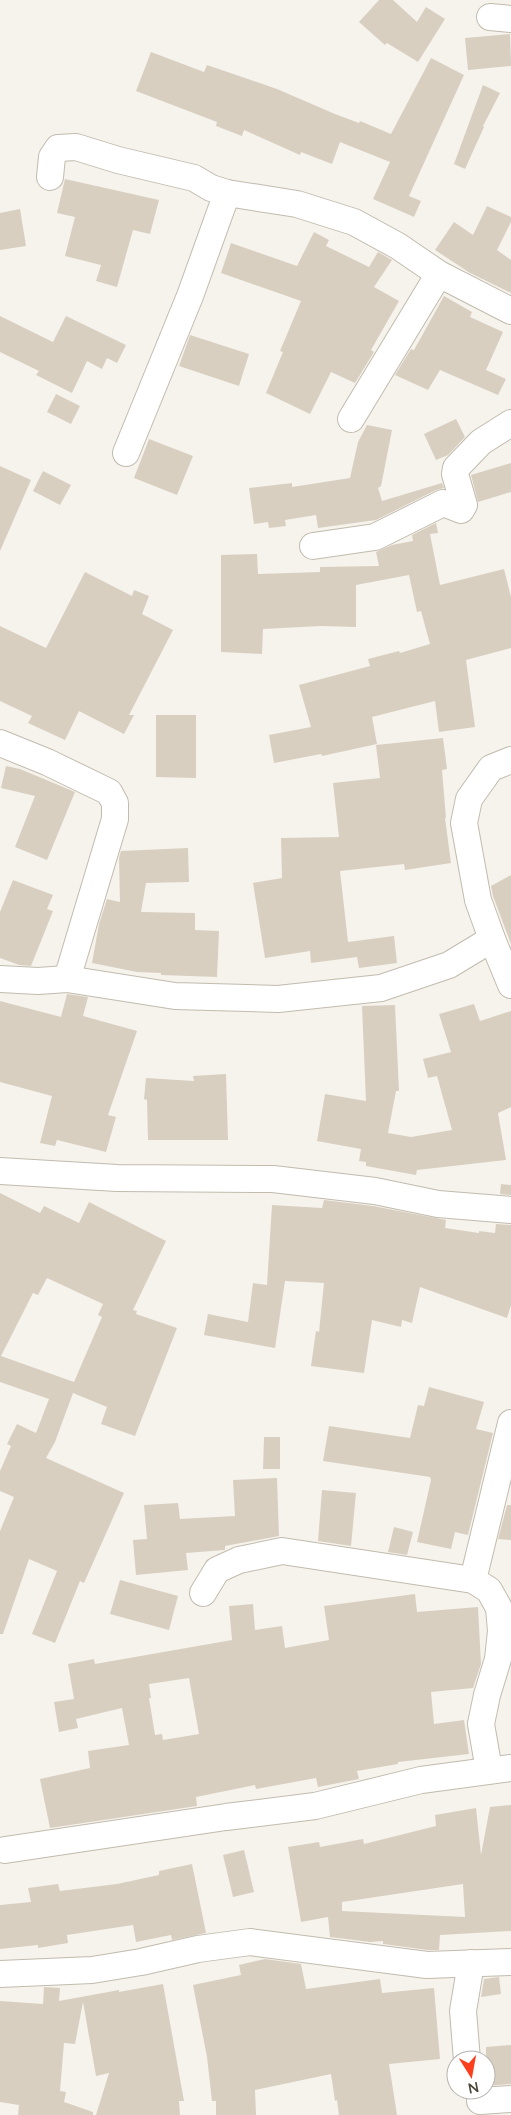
<svg xmlns="http://www.w3.org/2000/svg" width="511" height="2115" font-family="Lato,sans-serif">
<rect width="100%" height="100%" fill="#f6f3ec"/>
<!-- building -->
<g fill="#d8cfc1" fill-rule="evenodd">
<polygon points="379,0 393,0 417,22 426,7 445,19 418,62 387,43 385,45 359,22"/>
<polygon points="510,34 511,66 468,70 465,38"/>
<polygon points="151,52 204,72 207,65 277,89 335,114 359,123 360,121 391,134 431,58 464,75 409,196 421,201 414,217 373,199 390,162 340,142 332,164 301,152 300,155 244,130 242,136 216,126 217,122 136,91"/>
<polygon points="483,85 500,93 483,126 484,127 465,169 454,164"/>
<polygon points="65,179 159,200 150,234 133,230 117,287 96,281 101,265 65,256 75,217 57,213"/>
<polygon points="487,206 511,217 511,222 497,250 511,260 511,293 470,273 435,250 454,222 473,235"/>
<polygon points="20,209 26,246 0,250 0,213"/>
<polygon points="314,232 329,240 326,246 369,267 378,252 392,260 374,287 399,301 371,350 374,352 355,383 331,372 310,414 266,393 283,352 280,351 301,301 221,273 231,243 297,266"/>
<polygon points="444,296 472,312 470,317 503,332 486,370 506,379 498,395 440,370 428,390 395,375 411,349 414,350"/>
<polygon points="0,316 53,342 66,316 126,345 117,363 107,358 102,369 87,361 72,393 36,375 39,371 0,352"/>
<polygon points="190,335 249,354 239,386 179,366"/>
<polygon points="56,394 80,406 71,424 47,412"/>
<polygon points="456,419 465,437 448,455 436,460 424,434"/>
<polygon points="367,425 392,430 381,486 378,488 382,501 442,483 444,488 436,490 376,520 318,528 316,515 285,520 286,526 269,528 268,522 254,524 249,488 292,483 292,487 350,478 358,442"/>
<polygon points="149,439 193,456 177,495 134,478"/>
<polygon points="511,463 511,492 478,502 471,475"/>
<polygon points="0,466 31,480 0,551"/>
<polygon points="43,471 71,485 60,505 33,491"/>
<polygon points="436,523 438,533 430,534 440,585 504,569 511,597 511,648 466,660 475,727 439,732 435,701 372,717 377,744 322,756 321,754 274,763 269,735 311,727 299,685 370,666 368,659 399,651 400,653 430,644 421,611 417,612 409,575 356,585 356,627 321,626 263,629 262,654 221,652 221,555 257,554 258,574 320,572 320,567 379,566 376,552 392,545 413,541 412,535"/>
<polygon points="85,572 132,596 134,590 149,596 142,614 173,630 129,715 134,715 124,734 79,711 65,740 28,723 32,716 0,701 0,626 46,648"/>
<polygon points="156,715 196,715 196,778 156,777"/>
<polygon points="443,738 447,769 442,770 446,818 445,818 451,863 405,870 404,864 340,871 348,942 394,936 397,963 359,968 357,957 311,963 310,951 265,958 253,883 282,878 281,838 339,837 333,783 380,778 376,745"/>
<polygon points="6,766 20,769 75,792 47,860 15,847 35,796 1,788"/>
<polygon points="188,848 189,882 146,883 141,912 195,913 195,930 219,931 217,977 161,975 161,973 137,972 92,963 99,924 107,899 120,902 119,858 121,851"/>
<polygon points="511,875 511,944 493,896 491,886"/>
<polygon points="13,880 53,895 47,909 53,911 31,966 19,965 0,958 0,912"/>
<polygon points="67,994 88,997 83,1016 137,1031 108,1115 116,1117 106,1152 57,1140 55,1146 40,1143 52,1096 0,1082 0,1001 61,1017"/>
<polygon points="474,1004 480,1021 511,1011 511,1107 498,1113 506,1160 417,1170 416,1175 366,1166 366,1162 359,1161 361,1149 317,1141 325,1094 366,1101 362,1006 395,1005 399,1091 396,1091 388,1133 411,1137 452,1130 437,1076 428,1078 423,1059 451,1052 439,1014"/>
<polygon points="226,1074 228,1140 148,1140 147,1100 144,1099 146,1078 194,1081 193,1076"/>
<polygon points="501,1184 511,1185 511,1195 500,1194"/>
<path d="M 0,1193 L 40,1213 L 44,1206 L 79,1223 L 89,1202 L 166,1241 L 133,1310 L 137,1311 L 136,1314 L 177,1328 L 135,1436 L 101,1424 L 107,1407 L 73,1393 L 55,1442 L 46,1458 L 124,1493 L 84,1583 L 80,1581 L 55,1643 L 32,1634 L 57,1571 L 29,1559 L 3,1634 L 0,1634 L 0,1531 L 14,1497 L 0,1491 L 0,1471 L 11,1446 L 7,1444 L 17,1424 L 36,1433 L 49,1399 L 0,1382 ZM 47,1278 L 103,1304 L 98,1315 L 102,1317 L 74,1382 L 1,1356 L 33,1293 L 38,1295 Z"/>
<polygon points="324,1200 373,1206 446,1220 445,1228 479,1233 479,1231 495,1233 496,1224 511,1225 511,1305 507,1318 420,1287 412,1323 402,1320 401,1327 372,1320 364,1373 311,1366 316,1331 319,1332 324,1283 285,1281 275,1348 204,1335 208,1314 248,1322 253,1283 267,1285 272,1205 322,1208"/>
<polygon points="429,1387 484,1402 476,1429 493,1433 468,1535 455,1532 451,1549 417,1542 431,1480 430,1477 323,1461 329,1426 410,1438 418,1405 424,1406"/>
<polygon points="264,1437 280,1437 280,1469 263,1469"/>
<polygon points="277,1478 279,1536 225,1546 225,1550 186,1553 188,1570 136,1575 133,1540 147,1539 144,1505 178,1503 180,1519 235,1516 233,1480"/>
<polygon points="322,1490 356,1493 351,1546 318,1541"/>
<polygon points="507,1505 511,1505 511,1540 498,1539"/>
<polygon points="394,1527 413,1532 407,1555 388,1552"/>
<polygon points="120,1580 178,1596 169,1630 110,1614"/>
<path d="M 415,1594 L 417,1612 L 478,1607 L 481,1664 L 473,1688 L 431,1692 L 434,1724 L 464,1720 L 469,1754 L 398,1762 L 398,1764 L 357,1771 L 359,1779 L 318,1787 L 316,1778 L 256,1789 L 255,1785 L 196,1797 L 197,1806 L 50,1828 L 40,1779 L 90,1768 L 88,1751 L 129,1745 L 122,1708 L 76,1719 L 78,1728 L 59,1732 L 54,1702 L 74,1699 L 68,1664 L 94,1659 L 95,1664 L 232,1640 L 229,1606 L 253,1604 L 255,1630 L 282,1626 L 285,1648 L 329,1640 L 324,1606 ZM 189,1678 L 199,1734 L 163,1740 L 162,1734 L 155,1735 L 149,1698 L 151,1698 L 149,1684 Z"/>
<path d="M 511,1805 L 511,1931 L 440,1935 L 439,1950 L 428,1950 L 383,1944 L 383,1941 L 370,1942 L 330,1937 L 328,1917 L 301,1922 L 288,1847 L 319,1842 L 320,1847 L 363,1839 L 364,1844 L 436,1826 L 435,1815 L 476,1808 L 481,1855 L 490,1807 ZM 463,1884 L 465,1917 L 342,1911 L 342,1902 Z"/>
<polygon points="244,1850 254,1892 233,1897 223,1855"/>
<polygon points="192,1864 206,1933 172,1940 171,1935 136,1942 133,1925 67,1935 68,1943 38,1948 38,1945 0,1949 0,1905 31,1902 28,1888 58,1884 60,1891 117,1884 159,1875 159,1871"/>
<polygon points="265,1959 301,1964 306,1989 380,1979 382,1993 434,1988 440,2059 389,2064 397,2115 339,2115 337,2100 335,2101 331,2074 255,2090 256,2115 216,2115 216,2101 212,2101 207,2057 193,1985 241,1975 239,1965"/>
<polygon points="499,1977 501,1994 481,1997 484,1979"/>
<polygon points="163,1984 184,2101 179,2101 180,2115 96,2115 109,2073 96,2076 83,2002 75,2044 64,2043 60,2091 66,2092 64,2102 93,2112 93,2115 18,2115 19,2105 0,2102 0,2001 43,2004 44,1987 60,1988 59,2001 119,1990 119,1992"/>
<polygon points="511,2045 511,2084 486,2086 486,2047"/>
</g>
<g fill="none" stroke-linecap="round" stroke-linejoin="round">
<!-- minor casing -->
<g stroke="#c2bbae" stroke-width="28">
<g id="minor">
<polyline points="490,17 511,19"/>
<polyline points="50,177 52,157 58,148 76,147 118,160 194,178 211,188 227,193 297,204 354,222 398,246 439,274 511,311"/>
<polyline points="351,419 439,274"/>
<polyline points="126,453 190,296 227,193"/>
<polyline points="313,546 375,537 443,503 461,510 464,505 455,474 456,468 481,442 511,423"/>
<polyline points="0,743 47,762 109,792 115,803 115,819 67,979"/>
<polyline points="511,760 491,768 469,799 464,823 478,900 492,939 511,985"/>
<polyline points="0,979 38,981 67,979 175,996 278,999 381,988 449,965 492,939"/>
<polyline points="0,1171 117,1178 273,1179 375,1191 438,1204 511,1210"/>
<polyline points="473,1580 511,1423"/>
<polyline points="203,1593 217,1570 239,1560 282,1551 473,1580 489,1590 499,1608 501,1631 498,1659 487,1695 481,1724 489,1770"/>
<polyline points="5,1850 226,1817 315,1806 421,1780 511,1768"/>
<polyline points="0,1974 92,1970 141,1962 198,1949 250,1942 427,1965 511,1962"/>
<polyline points="467,2060 463,2011 471,1963"/>
<polyline points="480,2101 511,2099"/>
</g>
</g>
<!-- minor -->
<use href="#minor" stroke="#fff" stroke-width="26"/>
</g>
<!-- north arrow -->
<g transform="translate(471 2075) rotate(169)"><circle r="24" fill="#ffffff" stroke="#b7b4b0"/>
<path d="M0-4L9 19L0 12L-9 19Z" fill="#fc3f1d"/>
<text y="-8" font-size="14" font-weight="bold" text-anchor="middle" fill="#4b4439">N</text>
</g>
</svg>
